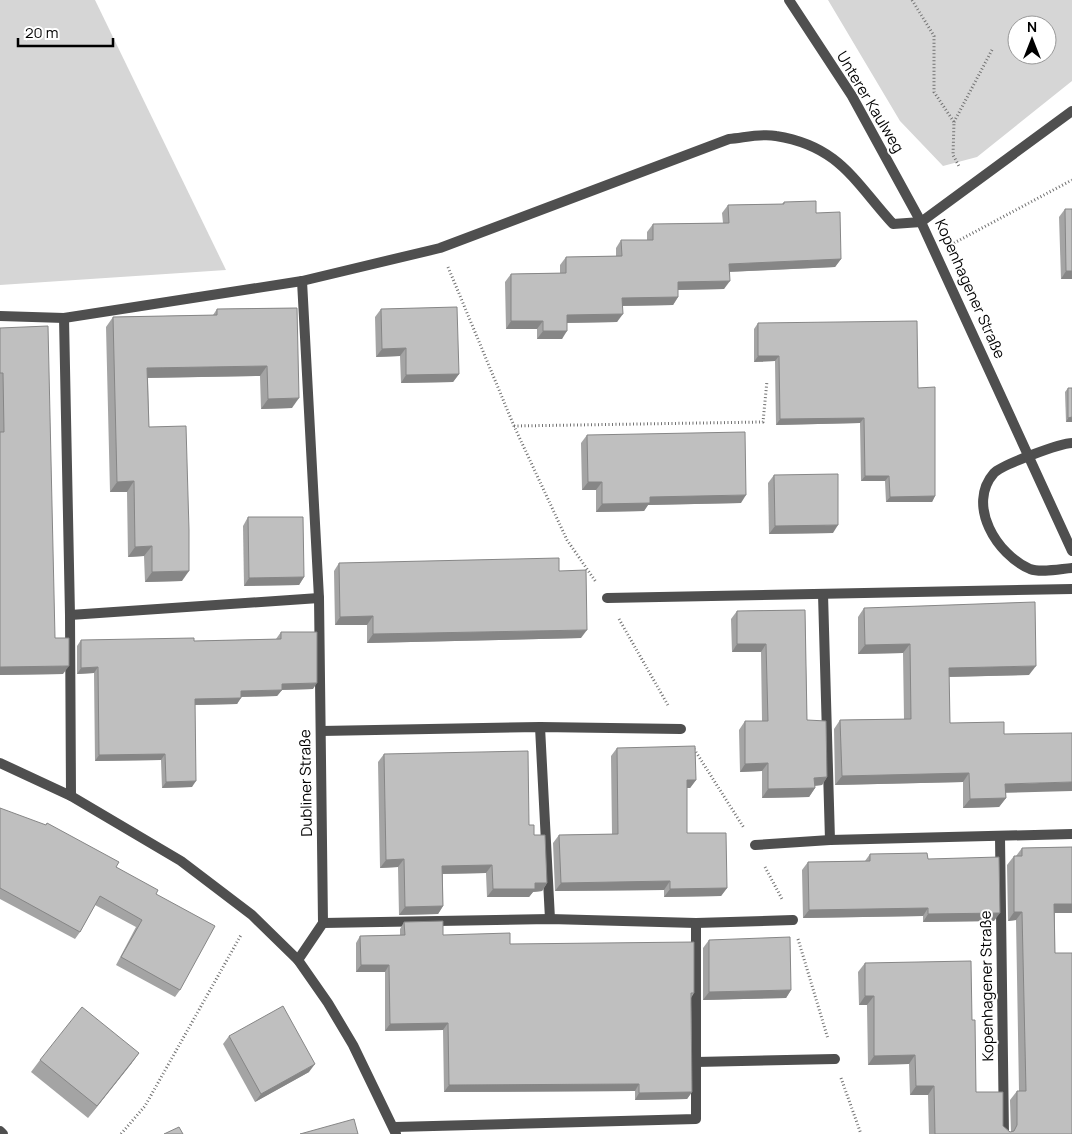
<svg xmlns="http://www.w3.org/2000/svg" width="1072" height="1134" font-family="Manrope,sans-serif">
<rect width="100%" height="100%" fill="#fff"/>
<!-- green -->
<g fill="#d6d6d6" fill-rule="evenodd">
<polygon points="0,0 95,0 226,270 0,285"/>
<path d="M 828,0 L 1072,0 L 1072,81 L 977,157 L 943,166 L 900,121 ZM 1017,25 L 1047,25 L 1047,55 L 1017,55 Z"/>
</g>
<g fill="none" stroke-linecap="round" stroke-linejoin="round">
<!-- path -->
<g stroke="#717171" stroke-width="3" stroke-dasharray="1 2.5" stroke-linecap="butt">
<polyline points="912,0 934,36 934,92 954,122 953,155 960,168"/>
<polyline points="954,122 993,48"/>
<polyline points="954,243 1072,180"/>
<polyline points="448,267 514,426 567,540 596,582"/>
<polyline points="514,426 763,422 767,381"/>
<polyline points="619,619 669,707"/>
<polyline points="694,749 744,828"/>
<polyline points="765,867 782,899"/>
<polyline points="798,939 828,1039"/>
<polyline points="841,1078 861,1134"/>
<polyline points="121,1134 145,1106 241,935"/>
</g>
<!-- lane -->
<g stroke="#4f4f4f" stroke-width="10">
<path d="M 0,316 L 64,318 L 302,281 L 440,248 L 729,139 C 743,138 761,133 776,136 C 839,146 854,181 893,224 L 921,222 L 1072,111"/>
<path d="M 1072,443 C 1061,443 1001,465 994,473 C 966,505 997,555 1030,569 C 1041,573 1060,569 1072,568"/>
<polyline points="540,727 550,919"/>
<polyline points="321,731 540,727 681,729"/>
<polyline points="1000,837 1004,1134"/>
<polyline points="323,923 550,919 696,923 793,920"/>
<polyline points="696,1062 835,1059"/>
<polyline points="395,1127 696,1119 696,923"/>
</g>
<!-- street -->
<g stroke="#4f4f4f" stroke-width="10">
<polyline points="789,0 852,96 921,222 1072,551"/>
<polyline points="64,318 70,615 71,796"/>
<polyline points="823,594 830,840"/>
<polyline points="607,598 1072,589"/>
<polyline points="70,615 319,598"/>
<polyline points="0,763 71,796 181,861 252,915 298,960 328,1003 353,1045 396,1134"/>
<polyline points="755,845 830,840 1072,834"/>
<polyline points="298,960 323,923 319,598 302,281"/>
<polyline points="0,1131 3,1134"/>
</g>
</g>
<!-- wall -->
<g fill="#a4a4a4">
<polygon points="784,202 816,213 841,259 835,267 729,272 724,289 678,290 678,297 673,305 623,306 617,322 567,323 562,339 537,339 537,329 506,329 505,282 511,274 560,273 560,265 566,257 616,256 616,248 621,240 647,240 647,232 653,224 723,223 722,213 728,205 782,204"/>
<polygon points="1065,209 1072,279 1061,279 1059,217"/>
<polygon points="297,308 292,408 261,409 260,376 148,378 149,427 182,581 145,582 144,556 128,557 127,492 110,492 106,327 113,317 213,315 217,309"/>
<polygon points="381,309 459,374 453,382 401,383 400,356 376,357 375,317"/>
<polygon points="758,323 918,388 935,496 932,502 886,502 885,481 861,481 860,423 776,425 775,361 754,362 754,329"/>
<polygon points="0,328 55,638 63,674 0,675"/>
<polygon points="1068,388 1072,388 1072,422 1066,422 1065,392"/>
<polygon points="587,435 741,503 648,505 644,511 596,512 596,490 582,490 581,443"/>
<polygon points="774,475 833,533 769,534 768,483"/>
<polygon points="248,517 304,577 299,585 244,586 243,526"/>
<polygon points="339,563 559,571 581,638 367,643 367,625 335,625 334,571"/>
<polygon points="864,608 1029,675 949,677 950,723 1006,793 1006,798 999,807 963,808 963,782 835,785 834,729 840,720 904,719 903,653 858,654 858,617"/>
<polygon points="805,610 807,720 827,777 822,785 815,786 815,788 809,797 762,798 762,771 740,772 739,730 745,721 762,721 761,652 732,652 731,619 737,611"/>
<polygon points="281,632 313,689 282,690 277,696 241,697 237,704 195,705 192,787 162,788 161,760 95,761 94,673 77,674 77,646 81,640 194,641 276,639"/>
<polygon points="617,748 696,780 690,788 687,788 687,833 727,888 721,896 664,897 664,890 555,891 553,843 559,835 612,834 611,756"/>
<polygon points="384,754 529,825 534,835 547,883 542,891 533,892 529,897 487,897 486,873 443,874 443,906 438,914 399,915 398,867 380,868 378,762"/>
<polygon points="0,808 116,867 156,894 180,990 175,997 116,965 136,927 95,905 80,932 75,939 0,899"/>
<polygon points="1072,847 1072,913 1055,913 1055,953 1072,1134 929,1134 928,1095 910,1095 909,1064 868,1065 867,1005 859,1005 858,972 865,963 972,1020 976,1092 1003,1126 1010,1132 1011,1132 1010,1100 1017,1091 1019,1091 1016,920 1008,921 1007,865 1014,856 1016,856 1022,848"/>
<polygon points="870,854 928,859 994,921 923,922 923,916 803,918 802,870 808,862 865,861"/>
<polygon points="404,922 443,935 510,944 694,993 691,998 692,1092 687,1099 635,1100 635,1091 444,1092 443,1030 385,1031 385,972 356,972 356,943 360,936 400,935 400,929"/>
<polygon points="709,940 791,990 786,998 703,1000 703,948"/>
<polygon points="229,1036 309,1072 255,1102 223,1044"/>
<polygon points="139,1053 131,1064 88,1118 31,1072 40,1060"/>
</g>
<!-- shaded-wall -->
<g fill="#868686">
<polygon points="841,259 835,267 724,272 729,264"/>
<polygon points="1066,271 1072,271 1072,279 1061,279"/>
<polygon points="730,281 724,289 672,290 678,282"/>
<polygon points="678,297 673,305 617,306 622,298"/>
<polygon points="623,314 617,322 561,323 567,315"/>
<polygon points="511,321 543,321 537,329 506,329"/>
<polygon points="543,331 567,331 562,339 537,339"/>
<polygon points="406,348 400,356 376,357 382,349"/>
<polygon points="758,356 779,356 775,361 754,362"/>
<polygon points="267,366 260,376 140,378 147,368"/>
<polygon points="459,374 453,382 401,383 406,375"/>
<polygon points="299,398 292,408 261,409 268,399"/>
<polygon points="1072,417 1072,422 1066,422 1068,418"/>
<polygon points="864,418 860,423 776,425 780,419"/>
<polygon points="865,476 889,476 885,481 861,481"/>
<polygon points="134,481 127,492 110,492 117,482"/>
<polygon points="588,482 602,482 596,490 582,490"/>
<polygon points="746,495 741,503 648,505 644,511 596,512 602,504 650,497"/>
<polygon points="935,496 932,502 886,502 890,497"/>
<polygon points="838,525 833,533 769,534 775,526"/>
<polygon points="152,546 144,556 128,557 135,547"/>
<polygon points="189,571 182,581 145,582 152,572"/>
<polygon points="304,577 299,585 244,586 249,578"/>
<polygon points="373,616 367,625 335,625 340,617"/>
<polygon points="587,630 581,638 367,643 373,634"/>
<polygon points="737,644 766,644 761,652 732,652"/>
<polygon points="910,644 903,653 858,654 865,645"/>
<polygon points="69,666 63,674 0,675 0,667"/>
<polygon points="1036,666 1029,675 942,677 949,668"/>
<polygon points="98,667 94,673 77,674 81,668"/>
<polygon points="317,683 313,689 277,690 282,684"/>
<polygon points="282,690 277,696 237,697 241,691"/>
<polygon points="241,698 237,704 191,705 195,699"/>
<polygon points="165,754 161,760 95,761 99,755"/>
<polygon points="768,763 762,771 740,772 745,764"/>
<polygon points="969,773 963,782 835,785 842,776"/>
<polygon points="827,777 822,785 809,786 814,778"/>
<polygon points="687,780 696,780 690,788 681,788"/>
<polygon points="196,781 192,787 162,788 166,782"/>
<polygon points="1072,782 1072,791 999,793 1005,784"/>
<polygon points="815,788 809,797 762,798 768,789"/>
<polygon points="1006,798 999,807 963,808 970,799"/>
<polygon points="404,859 398,867 380,868 386,860"/>
<polygon points="492,865 486,873 437,874 442,866"/>
<polygon points="670,881 664,890 555,891 561,883"/>
<polygon points="535,883 547,883 542,891 533,892 529,897 487,897 493,889"/>
<polygon points="727,888 721,896 664,897 670,889"/>
<polygon points="1054,904 1072,904 1072,913 1048,913"/>
<polygon points="443,906 438,914 399,915 405,907"/>
<polygon points="928,908 923,916 803,918 809,910"/>
<polygon points="1014,912 1022,912 1016,920 1008,921"/>
<polygon points="1000,913 994,921 923,922 928,914"/>
<polygon points="361,965 389,965 385,972 356,972"/>
<polygon points="791,990 786,998 703,1000 709,992"/>
<polygon points="865,996 874,996 867,1005 859,1005"/>
<polygon points="448,1023 443,1030 385,1031 390,1024"/>
<polygon points="139,1053 131,1064 88,1118 97,1106"/>
<polygon points="915,1055 909,1064 868,1065 874,1056"/>
<polygon points="315,1064 309,1072 255,1102 261,1094"/>
<polygon points="639,1084 635,1091 444,1092 449,1085"/>
<polygon points="916,1086 934,1086 928,1095 910,1095"/>
<polygon points="692,1092 687,1099 635,1100 639,1093"/>
</g>
<!-- building -->
<g fill="#bfbfbf" stroke="#868686">
<polygon points="816,201 816,213 840,212 841,259 729,264 730,281 678,282 678,297 622,298 623,314 567,315 567,331 543,331 543,321 511,321 511,274 566,273 566,257 622,256 621,240 653,240 653,224 729,223 728,205 784,204 784,202"/>
<polygon points="1065,209 1072,209 1072,271 1066,271"/>
<polygon points="457,307 459,374 406,375 406,348 382,349 381,309"/>
<polygon points="297,308 299,398 268,399 267,366 147,368 149,427 186,426 189,530 189,571 152,572 152,546 135,547 134,481 117,482 113,317 217,315 217,309"/>
<polygon points="917,321 918,388 935,387 935,496 890,497 889,476 865,476 864,418 780,419 779,356 758,356 758,323"/>
<polygon points="48,326 55,638 69,638 69,666 0,667 0,432 4,432 3,373 0,373 0,328"/>
<polygon points="1068,388 1072,388 1072,417 1068,418"/>
<polygon points="745,432 746,495 650,497 650,503 602,504 602,482 588,482 587,435"/>
<polygon points="838,474 838,525 775,526 774,475"/>
<polygon points="248,517 303,517 304,577 249,578"/>
<polygon points="559,558 559,571 586,570 587,630 373,634 373,616 340,617 339,563"/>
<polygon points="1035,602 1036,666 949,668 950,723 1004,722 1004,734 1072,733 1072,782 1005,784 1006,798 970,799 969,773 842,776 840,720 911,719 910,644 865,645 864,608"/>
<polygon points="805,610 807,720 826,721 827,777 814,778 815,788 768,789 768,763 745,764 745,721 768,721 766,644 737,644 737,611"/>
<polygon points="281,632 317,632 317,683 282,684 282,690 241,691 241,698 195,699 196,781 166,782 165,754 99,755 98,667 81,668 81,640 194,638 194,641 281,639"/>
<polygon points="695,746 696,780 687,780 687,833 726,833 727,888 670,889 670,881 561,883 559,835 618,834 617,748"/>
<polygon points="528,751 529,825 534,825 534,835 545,835 547,883 535,883 535,889 493,889 492,865 442,866 443,906 405,907 404,859 386,860 384,754"/>
<polygon points="0,808 46,825 47,823 119,862 116,867 158,890 156,894 215,926 180,990 121,957 142,920 100,896 80,932 0,888"/>
<polygon points="1072,847 1072,904 1054,904 1055,953 1072,953 1072,1134 935,1134 934,1086 916,1086 915,1055 874,1056 874,996 865,996 865,963 971,961 972,1020 975,1020 976,1092 1003,1092 1003,1126 1010,1132 1014,1131 1017,1125 1017,1091 1026,1091 1022,912 1014,912 1014,856 1022,856 1022,848"/>
<polygon points="927,853 928,859 999,857 1000,913 928,914 928,908 809,910 808,862 870,861 870,854"/>
<polygon points="443,921 443,935 510,933 510,944 694,942 694,993 691,993 691,1003 692,1092 639,1093 639,1084 449,1085 448,1023 390,1024 389,965 361,965 360,936 405,935 404,922"/>
<polygon points="790,937 791,990 709,992 709,940"/>
<polygon points="283,1006 315,1064 261,1094 229,1036"/>
<polygon points="82,1007 139,1053 97,1106 40,1060"/>
<polygon points="354,1119 358,1134 300,1134"/>
<polygon points="179,1127 183,1134 164,1134"/>
</g>
<g text-anchor="middle" stroke-width="4" stroke-linejoin="round" paint-order="stroke">
<!-- street labels -->
<g font-size="15" fill="#000" stroke="#fff">
<text transform="translate(870 102) rotate(59)" y="5">Unterer Kaulweg</text>
<text transform="translate(970 289) rotate(66)" y="5">Kopenhagener Straße</text>
<text transform="translate(306 783) rotate(-91)" y="5">Dubliner Straße</text>
<text transform="translate(987 986) rotate(-91)" y="5">Kopenhagener Straße</text>
</g>
</g>
<!-- north arrow -->
<g transform="translate(1032 40)"><circle r="24" fill="#ffffff" stroke="#999999"/>
<path d="M0-4L9 19L0 12L-9 19Z" fill="#000000"/>
<text y="-8" font-size="14" font-weight="bold" text-anchor="middle" fill="#000000">N</text>
</g>
<!-- scale -->
<path d="M18 38v8h95v-8" fill="none" stroke="#000000" stroke-width="2.5"/>
<text x="25" y="38" font-size="15" fill="#000000" stroke="#ffffff" stroke-width="4" paint-order="stroke">20 m</text>
</svg>
